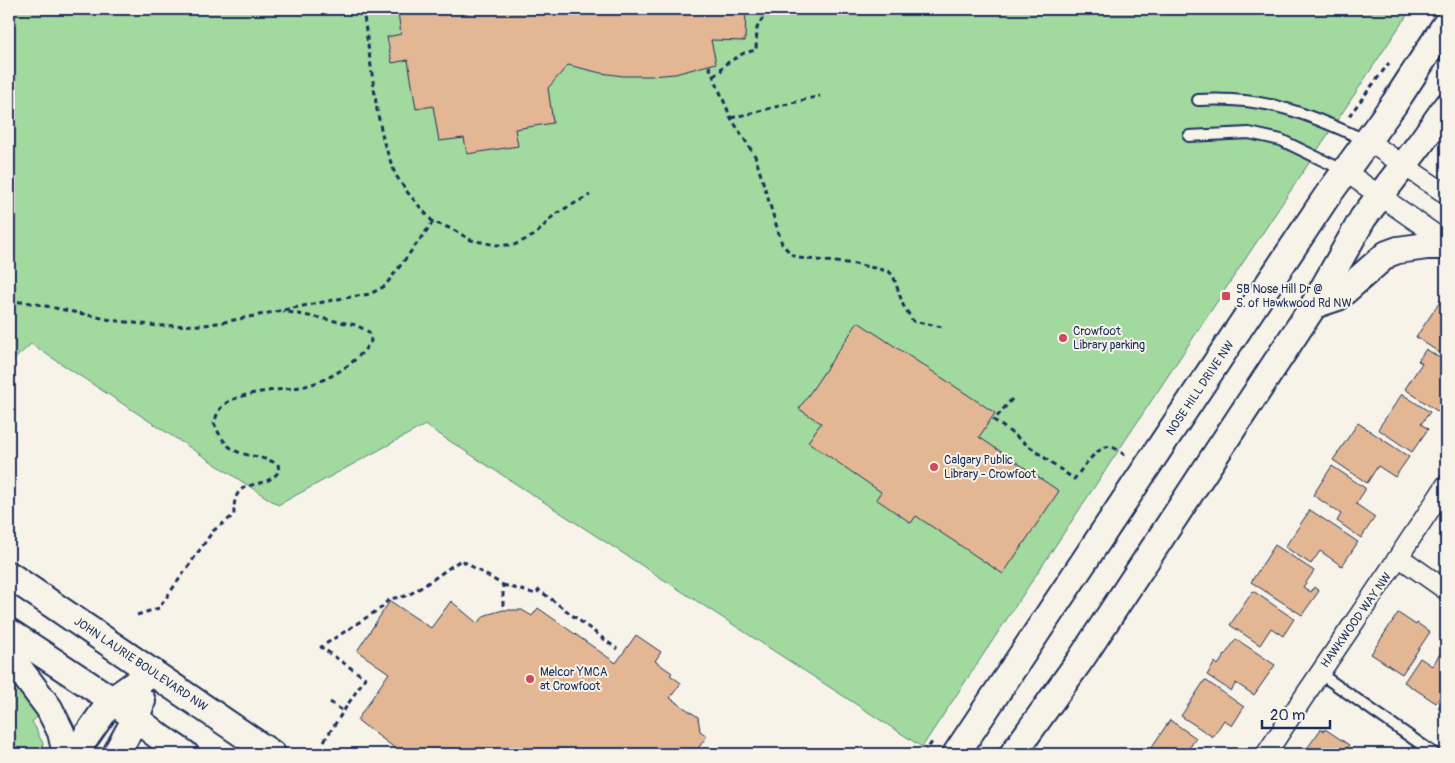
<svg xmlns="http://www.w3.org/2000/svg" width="1455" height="763" font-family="Pangolin,sans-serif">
<rect width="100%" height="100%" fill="#f7f3e8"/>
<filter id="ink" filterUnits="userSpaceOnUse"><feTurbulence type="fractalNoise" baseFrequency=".02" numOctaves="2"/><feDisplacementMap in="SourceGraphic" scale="10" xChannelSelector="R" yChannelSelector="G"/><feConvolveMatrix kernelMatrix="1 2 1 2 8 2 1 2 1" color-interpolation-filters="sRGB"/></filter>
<g filter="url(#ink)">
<!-- green -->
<g fill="#a1d99e" stroke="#5e847e">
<polygon points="9,9 1411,9 922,747 425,425 278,505 31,344 9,364"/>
<path d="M 9,680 L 27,700 L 38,716 L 32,722 C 37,728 38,736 43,743 L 41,754 L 9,754 Z"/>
</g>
<!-- building -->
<g fill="#e3b793" stroke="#1b2f5e">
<polygon points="383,9 746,9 745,41 711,40 716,63 675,74 651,76 623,76 601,73 568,65 548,88 553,123 515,129 518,146 467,154 464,138 439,141 433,106 416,109 408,60 392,63 387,37 401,34 398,12 384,14"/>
<polygon points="1446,293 1446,357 1416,337"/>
<polygon points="858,322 995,413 979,437 1059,491 1003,574 916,516 911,523 876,499 881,492 808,442 821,423 799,409"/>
<polygon points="1426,349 1446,362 1446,411 1443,415 1405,389 1422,363 1418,361"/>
<polygon points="1402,394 1430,412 1421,424 1428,429 1412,452 1378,429"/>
<polygon points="1358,423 1409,457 1395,477 1378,466 1367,483 1333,460"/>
<polygon points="1332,466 1365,488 1365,490 1356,504 1375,517 1361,538 1337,521 1341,514 1313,495"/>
<polygon points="1310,510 1358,542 1342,566 1320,551 1311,564 1285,547"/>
<polygon points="1275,545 1314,571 1303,587 1311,592 1314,587 1319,591 1302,615 1251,582"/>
<polygon points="1253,591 1294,619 1283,636 1271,628 1260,645 1230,625"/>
<polygon points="390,601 431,628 451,601 477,623 486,615 503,610 522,610 532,616 538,608 616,663 636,635 661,652 655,661 672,673 670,675 681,683 670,698 698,717 700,731 707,736 694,754 403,754 357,720 389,673 357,651"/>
<polygon points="1398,613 1416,625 1417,623 1430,632 1402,674 1371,654"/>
<polygon points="1236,639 1275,665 1254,695 1236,683 1231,691 1207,675 1215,662 1218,665"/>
<polygon points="1446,645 1446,688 1436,703 1404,682 1420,658 1432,666"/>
<polygon points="1205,680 1244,707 1232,726 1224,720 1213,737 1181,716"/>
<polygon points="1446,696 1446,714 1438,708"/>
<polygon points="1170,720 1196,738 1186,753 1189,754 1147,754"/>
<polygon points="1321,729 1324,731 1325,729 1349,745 1343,754 1303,754"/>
</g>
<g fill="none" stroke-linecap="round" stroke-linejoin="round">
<!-- lane casing -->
<g stroke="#1b2f5e" stroke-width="14">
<g id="lane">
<path d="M 1198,100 C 1265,96 1307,113 1367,141"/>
<polyline points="1189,136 1249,133 1281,140 1345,171"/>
<polyline points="1319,673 1435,754"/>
</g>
</g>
<!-- street casing -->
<g stroke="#1b2f5e" stroke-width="22">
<g id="street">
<polyline points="1368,141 1446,194"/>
<polyline points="1346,172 1446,242"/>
<polyline points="1399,557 1446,590"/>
<path d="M 1266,754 C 1325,664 1387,576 1446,485"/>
</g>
</g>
<!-- secondary casing -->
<g stroke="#1b2f5e" stroke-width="30">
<g id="secondary">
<polyline points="1314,305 1338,297 1387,254 1398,250 1427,246 1446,246"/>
<polyline points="9,575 272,754"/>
<polyline points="9,632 112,700 157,735 185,754"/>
<polyline points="9,655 49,708 61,732 66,754"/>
<polyline points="74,754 112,700 152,672"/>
<polyline points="116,754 136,718 142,701"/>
<polyline points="956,754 1325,199 1394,104 1446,24"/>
<polyline points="1013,754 1081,659 1314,305 1363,218 1420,144 1446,107"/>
</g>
</g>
<!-- path -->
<g stroke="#1b2f5e" stroke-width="3" stroke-dasharray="5 4" stroke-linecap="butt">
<polyline points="363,9 377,110 384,143 395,174 408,193 433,222 452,229 471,240 496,245 514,245 535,235 555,214 590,195"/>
<polyline points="709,66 731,118 755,156 782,244 791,254 798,258 855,264 888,271 893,275 903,305 913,321 942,327"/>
<polyline points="713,76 721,71 722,66 744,53 756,50 757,28 768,9"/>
<polyline points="1349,116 1389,63"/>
<polyline points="731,118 820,96"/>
<polyline points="9,301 32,303 111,320 158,326 204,325 224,322 338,299 370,294 385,286 433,222"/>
<path d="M 1012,399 L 994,420 C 1021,440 1047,460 1074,479 C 1082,470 1098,443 1112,447 C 1116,448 1122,453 1126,456"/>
<polyline points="503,585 536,594 539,590 617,649"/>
<path d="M 137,615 L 159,608 L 213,531 L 234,515 C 232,472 263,494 279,471 L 278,464 C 246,449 231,463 214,423 C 216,419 217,412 220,409 C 234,390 283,391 305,386 C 330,380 357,363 371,341 L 369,332 L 356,325 L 283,311"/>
<polyline points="330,702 343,711"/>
<path d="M 324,741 L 365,678 L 321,647 L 381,608 C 393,593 394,601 408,595 C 424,587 445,570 461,560 L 503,585 L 503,610"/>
<polyline points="924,754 934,739"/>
</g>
<!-- lane -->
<use href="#lane" stroke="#f7f3e8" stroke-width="10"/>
<!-- street -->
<use href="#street" stroke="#f7f3e8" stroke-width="19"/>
<!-- secondary -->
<use href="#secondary" stroke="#f7f3e8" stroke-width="26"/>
</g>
</g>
<!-- markers -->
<g fill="#d1495b" stroke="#f7f3e8" stroke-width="2">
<rect x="1221" y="291" width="10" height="10" rx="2.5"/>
<circle cx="1063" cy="338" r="5"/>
<circle cx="934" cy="467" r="5"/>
<circle cx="530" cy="679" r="5"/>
</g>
<g text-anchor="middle" stroke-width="4" stroke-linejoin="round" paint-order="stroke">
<!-- poi labels -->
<g font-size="12" fill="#1b2f5e" stroke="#f7f3e8" text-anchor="start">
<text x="1236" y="293">SB Nose Hill Dr @<tspan x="1236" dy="14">S. of Hawkwood Rd NW</tspan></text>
<text x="1073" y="335">Crowfoot<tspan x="1073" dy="14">Library parking</tspan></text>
<text x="944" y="464">Calgary Public<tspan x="944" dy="14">Library - Crowfoot</tspan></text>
<text x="540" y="676">Melcor YMCA<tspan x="540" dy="14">at Crowfoot</tspan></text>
</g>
<!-- street labels -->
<g font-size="12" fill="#1b2f5e" stroke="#f7f3e8">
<text transform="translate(1200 388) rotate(-56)" y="4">NOSE HILL DRIVE NW</text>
<text transform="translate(1356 620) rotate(-55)" y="4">HAWKWOOD WAY NW</text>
<text transform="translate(141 664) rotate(34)" y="4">JOHN LAURIE BOULEVARD NW</text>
</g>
</g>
<!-- margin -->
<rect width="1455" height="763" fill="none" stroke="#f7f3e8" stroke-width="30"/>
<rect x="15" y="15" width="1425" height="733" fill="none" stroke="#1b2f5e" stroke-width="2" filter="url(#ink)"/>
<!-- scale -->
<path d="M1262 720v8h68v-8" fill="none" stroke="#1b2f5e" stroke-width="2.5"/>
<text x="1270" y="720" font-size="15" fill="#1b2f5e" stroke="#f7f3e8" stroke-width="4" paint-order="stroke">20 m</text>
</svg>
